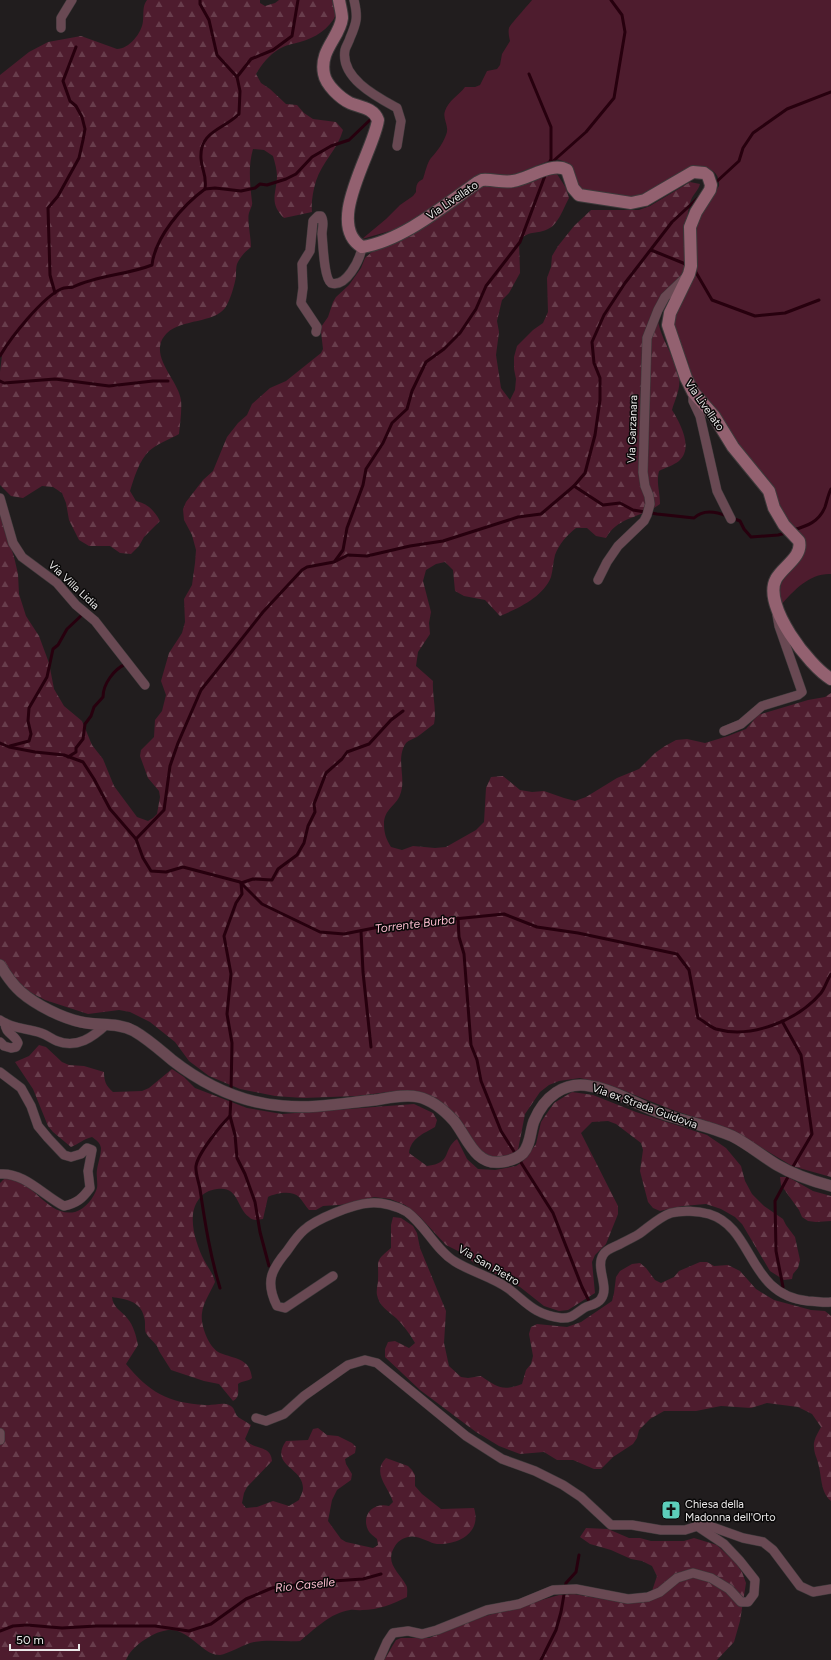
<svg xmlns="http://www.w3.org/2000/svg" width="831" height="1660" font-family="Figtree,sans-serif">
<defs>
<pattern id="forest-firs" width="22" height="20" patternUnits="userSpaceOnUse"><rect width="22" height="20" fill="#4e1c2e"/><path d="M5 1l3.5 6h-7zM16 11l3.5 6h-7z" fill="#683d4c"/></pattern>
</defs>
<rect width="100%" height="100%" fill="#211d1e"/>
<!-- grass -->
<path fill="#4e1c2e" d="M 532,0 L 831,0 L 831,574 C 810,573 794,590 781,605 C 777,578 785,580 800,561 L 790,527 L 768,479 L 745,453 L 693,382 L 688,362 L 673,327 L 674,317 L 693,229 L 709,201 L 719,186 C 720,173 711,167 698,167 L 638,198 L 582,189 C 572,179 572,159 554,159 L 510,176 L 404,227 L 362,239 L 386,219 L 400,205 L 413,196 L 416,192 C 416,185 417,182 423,179 C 425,173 427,163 431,158 C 438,150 442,145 446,135 C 450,126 442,119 445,111 C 448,101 459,95 465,87 L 475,87 L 480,85 L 487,71 L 497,69 L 500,65 L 502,54 L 510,41 C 509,37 508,31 509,28 C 509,26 529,4 532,0 Z"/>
<!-- forest -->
<g fill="url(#forest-firs)">
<path d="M 147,0 L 260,0 L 260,3 L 265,6 L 275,3 L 279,0 L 333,0 L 336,15 C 329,29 315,38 300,42 C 292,44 286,45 279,49 C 269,55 262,64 256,74 L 261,83 L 270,89 L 286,104 L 297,105 L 304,113 L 313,119 L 336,122 L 343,130 C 338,149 322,162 316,181 C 313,191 311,202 312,212 L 284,218 C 269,203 276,195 277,177 C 277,170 275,163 273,156 L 264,150 L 253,149 C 248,166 250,184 252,202 C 253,206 250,209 249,213 C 247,219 251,238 251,247 C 245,252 240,257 237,264 C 236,267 236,272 236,276 C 235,284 230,301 225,308 C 214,323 182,319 167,333 C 146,354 178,379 181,400 C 182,411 180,423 179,434 C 170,439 157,444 149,451 C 139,461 134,478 130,491 L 136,501 C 148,504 154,510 160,521 L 144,537 L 139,546 L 131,554 L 120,553 L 110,546 L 89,546 L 79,540 L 69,520 L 66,503 L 62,493 L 53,487 L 42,486 L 23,498 L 11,496 L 0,485 L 0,372 L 2,355 L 0,352 L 0,75 L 29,52 L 48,42 L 81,36 L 117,49 C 129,49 142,33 143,21 C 144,13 142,7 147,0 Z"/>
<path d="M 552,173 L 557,174 L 566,188 L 569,198 C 564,207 558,225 548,229 C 536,235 532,229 519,240 L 520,273 L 509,293 L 502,300 L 497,321 L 499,332 L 496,355 L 501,388 L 510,400 L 515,390 L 516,379 L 514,369 L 514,357 L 517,346 L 533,330 L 543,323 L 548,312 L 547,278 L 551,267 L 552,256 L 558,246 L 574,226 L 591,210 L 639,210 L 650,206 L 690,182 L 700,184 C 698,191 694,193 691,200 C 689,205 688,214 687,221 C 685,237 688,263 682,278 C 678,288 660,305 658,314 C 656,333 676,357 679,377 C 681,389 675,399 672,410 C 680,423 694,448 679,461 C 674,465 665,468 659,471 C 656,484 660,490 660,504 C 642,518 618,516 606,538 L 596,536 L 587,528 L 576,528 C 567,535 559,544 555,555 C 553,562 553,570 551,577 C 543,597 519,608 500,616 L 485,600 L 464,596 L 455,591 L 453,570 L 445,562 L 436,564 L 426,570 L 423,581 L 431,612 L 429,623 L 430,634 L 418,652 L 416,666 L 433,681 C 432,696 437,710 434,724 C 428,728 423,733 417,737 C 413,739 409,740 406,743 C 395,759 407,778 400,795 C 396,806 384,809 384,824 C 384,833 386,839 391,847 L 402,850 L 413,846 L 435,848 L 446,847 L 476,830 L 484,822 L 486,788 L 491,777 L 503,776 L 520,790 L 532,792 L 544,791 L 564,798 L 575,801 L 586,797 L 617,778 L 639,769 L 655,753 L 665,746 L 676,740 L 687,739 L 705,743 L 728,736 L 746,729 L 758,715 L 808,700 L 825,697 L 831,693 L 831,1177 L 792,1166 L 730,1129 L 670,1109 L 612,1086 L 580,1078 L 559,1081 L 549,1085 L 540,1092 L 525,1114 L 518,1150 L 514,1154 L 498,1159 L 481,1152 L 456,1116 L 396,1091 L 357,1096 L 303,1098 L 275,1096 L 240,1089 L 209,1076 L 189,1061 L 175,1042 L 150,1022 L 130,1012 L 119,1010 L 88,1014 L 45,1000 L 22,988 L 0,961 L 0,507 L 15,561 L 18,574 L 19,594 L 26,616 L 39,636 L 49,663 L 54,689 L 64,706 L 82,721 L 92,745 L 103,759 L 114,786 L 137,817 L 148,821 L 153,818 L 157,814 L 160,797 L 159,791 L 148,778 L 140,756 L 141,750 L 154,737 L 155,720 L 162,711 L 166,695 L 161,681 L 169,653 L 182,633 L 185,622 L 184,599 L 192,585 L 195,563 L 196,550 L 192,535 L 184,520 L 183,509 L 186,502 L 203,480 L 213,471 L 227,437 L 238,423 L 247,415 L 252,404 L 270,388 L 286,381 L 321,353 L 323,349 L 321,332 L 321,327 L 328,317 L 333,302 L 336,297 L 349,285 L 361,268 L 365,258 L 374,250 L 482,185 L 515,187 Z"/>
<path d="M 39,1045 L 46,1047 L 62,1062 L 69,1065 L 84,1066 L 104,1072 C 104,1081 106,1086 113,1092 L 142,1091 L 149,1088 L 172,1069 L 184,1077 L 195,1088 L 247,1108 L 282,1114 L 414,1104 L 433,1113 L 437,1120 L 435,1127 C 423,1134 411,1138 409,1153 L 427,1166 C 453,1163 442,1150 457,1139 L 467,1159 L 478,1169 L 495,1170 L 516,1166 L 522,1162 L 536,1144 L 541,1122 L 554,1103 L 572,1092 L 593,1095 L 636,1112 L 707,1135 L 726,1148 L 741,1166 L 745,1181 L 752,1194 L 764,1206 L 783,1219 L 786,1225 L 795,1237 L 800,1260 L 798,1268 L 793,1274 L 792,1279 L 784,1280 L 770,1271 L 742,1224 L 735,1217 L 721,1209 L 706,1204 L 683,1206 L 660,1211 L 653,1208 L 648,1202 L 642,1179 L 640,1171 L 643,1150 L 641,1143 L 616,1124 L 608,1121 L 592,1122 L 581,1133 L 618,1206 L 618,1214 L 606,1244 L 595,1255 L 592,1262 L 595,1293 L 568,1310 L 559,1311 L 544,1306 L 520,1287 L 473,1262 L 460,1252 L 446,1245 L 420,1217 L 405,1205 L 390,1199 L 374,1197 L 352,1204 L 323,1206 L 316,1210 L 309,1210 C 305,1206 303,1201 299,1197 C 292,1190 276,1193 268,1197 L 263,1219 C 257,1220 253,1221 249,1217 C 236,1207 239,1186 217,1189 C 209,1190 203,1193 199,1199 C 186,1215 196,1244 204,1260 C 208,1268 213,1273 215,1282 C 211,1291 203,1303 202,1313 C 200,1325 209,1348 220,1353 C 235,1359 250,1358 252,1378 C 248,1382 243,1380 238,1384 C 238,1391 240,1397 233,1401 L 219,1384 L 204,1381 L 171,1370 L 159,1351 C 157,1343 150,1340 146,1333 C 144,1329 146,1322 144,1317 C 141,1301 125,1299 112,1297 C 113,1308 121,1310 127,1318 C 134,1326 136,1336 138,1345 L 126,1364 C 149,1392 168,1403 205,1405 C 213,1406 222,1402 229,1405 C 235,1407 234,1413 238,1417 C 242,1420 247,1422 251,1425 L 245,1439 C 253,1451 271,1444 272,1461 L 247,1487 L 244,1493 L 242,1503 L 246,1508 L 257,1507 L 273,1501 L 289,1506 L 299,1500 C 300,1497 303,1492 303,1488 C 303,1467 269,1466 286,1441 L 308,1440 L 313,1429 L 318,1428 L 327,1435 L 338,1436 L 352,1443 L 356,1447 L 355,1453 L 345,1459 L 346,1464 L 352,1474 L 351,1480 L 337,1490 L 332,1500 L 328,1521 L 341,1539 L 346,1542 L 373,1548 L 378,1545 L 377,1539 C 374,1536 370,1534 368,1530 C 361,1515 373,1502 389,1506 L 393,1502 C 389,1487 371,1473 386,1458 L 408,1466 L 412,1470 L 415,1475 L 415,1486 L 422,1494 L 441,1509 L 474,1508 C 482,1533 458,1545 437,1544 C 430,1543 423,1538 416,1537 C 409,1535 399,1539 395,1546 C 384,1563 399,1572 406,1585 C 408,1588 407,1593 407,1597 C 393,1604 378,1610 362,1610 C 358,1611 354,1609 350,1610 C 330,1613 315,1629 300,1641 C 285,1642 269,1639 254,1642 C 244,1644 228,1654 220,1655 C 213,1655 208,1652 203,1648 C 183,1632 174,1623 149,1637 C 139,1643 131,1649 126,1660 L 0,1660 L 0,1183 L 6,1177 C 32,1178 47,1218 75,1212 C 85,1209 94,1198 97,1188 C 98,1182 96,1176 97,1170 C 98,1163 101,1155 101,1148 C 100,1142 96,1140 92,1137 C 83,1139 79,1144 71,1147 L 53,1132 L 48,1126 L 33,1089 L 15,1062 L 29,1056 Z"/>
<polygon points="780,1177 788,1177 813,1191 831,1196 831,1221 816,1222 808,1221 802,1217 799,1210 781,1185"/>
<path d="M 393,1217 L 401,1218 L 413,1226 L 417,1233 L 420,1248 L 446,1311 L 444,1343 L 449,1366 L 461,1377 L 468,1378 L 481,1376 C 498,1388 503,1391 522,1384 L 526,1370 L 531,1364 L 533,1356 L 529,1334 L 531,1327 L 537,1324 L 567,1327 L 581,1322 L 612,1301 L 614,1293 L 616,1277 L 620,1271 L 632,1264 L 640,1263 L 646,1268 L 655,1280 L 661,1283 L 674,1277 L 679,1271 L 700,1262 L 707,1262 L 714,1266 L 728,1265 L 740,1271 L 756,1289 L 774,1300 L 811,1310 L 825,1311 L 831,1316 L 831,1501 C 820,1492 822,1476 818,1463 C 817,1458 814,1453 814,1447 C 813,1440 818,1433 821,1427 L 812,1414 L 798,1407 L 767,1403 L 751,1408 L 721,1406 L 696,1411 L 664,1411 L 650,1419 L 639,1430 L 637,1438 L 633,1444 L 613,1457 L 601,1469 L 594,1469 L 573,1460 L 557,1460 L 544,1452 L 520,1454 L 499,1446 L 476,1432 L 420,1390 L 385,1357 L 385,1349 L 388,1342 L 395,1341 L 409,1348 L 415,1343 C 410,1334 403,1325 396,1318 C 388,1311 379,1306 377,1295 C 376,1290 378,1284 378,1280 C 379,1260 374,1262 391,1248 L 391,1225 Z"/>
<polygon points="586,1528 608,1529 629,1538 640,1538 651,1541 684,1541 694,1538 717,1545 736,1563 742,1572 746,1583 740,1621 734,1642 717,1660 384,1660 396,1640 401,1638 429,1638 478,1618 559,1595 574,1594 625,1603 649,1600 657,1576 652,1566 642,1561 631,1559 611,1550 590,1544 580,1537"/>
</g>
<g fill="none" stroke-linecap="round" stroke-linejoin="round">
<!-- stream -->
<g stroke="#27000e" stroke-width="3">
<polyline points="200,0 200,4 209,20 217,55 237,77"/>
<polyline points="529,74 551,127 551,159 548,166"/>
<polyline points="551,163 586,132 614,98 625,32 622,15 611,0"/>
<polyline points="714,184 739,161 743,148 753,133 787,109 831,92"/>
<polyline points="205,189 215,188 241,191 255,188 260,184 267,185 286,179 296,174 312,157 331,146 349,140 371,119"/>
<polyline points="651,250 688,265"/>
<polyline points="694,269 712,300 755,316 785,313 819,300"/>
<polyline points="55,293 50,275 48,208 58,196 79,158 83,140 85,129 82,117 76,106 70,101 63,81 76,47"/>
<path d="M 0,356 C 11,337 42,298 61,289 C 65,287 70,288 73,287 C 98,275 127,275 152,265 C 155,237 183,205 205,189 C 207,174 202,172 201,159 C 199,131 223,130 239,114 L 240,91 L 237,77 L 251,59 L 273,50 L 292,36 L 298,0"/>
<polyline points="0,381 4,383 55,379 109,386 153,381 168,381"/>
<path d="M 574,486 L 603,505 L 620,503 L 633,510 L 657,514 L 694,518 C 703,509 715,511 727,516"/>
<polyline points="732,518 740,521 744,529 751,537 778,535 786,533"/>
<path d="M 793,530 C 807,526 819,522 825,507 C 827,501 828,495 831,489"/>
<polyline points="335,561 343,550 347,528 363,485 366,469 383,443 392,423 407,409 412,391 426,362 444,349 460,333 476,309 486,286 520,242 546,173"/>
<path d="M 0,743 L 9,747 L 35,752 L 64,755 L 83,762 L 94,779 L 110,809 L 136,839 L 143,858 L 151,871 L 166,872 L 183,867 L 240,882 L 262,904 L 320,932 L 344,934 L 384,926 L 504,914 L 537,927 L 578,933 L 677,954 L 689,970 L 698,1018 C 704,1021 710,1027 716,1029 C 751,1039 797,1021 821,993 C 825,988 827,980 831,974"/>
<polyline points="10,746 29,741 31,734 28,721 29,708 47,677 53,649 58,645 67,629 83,614"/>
<path d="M 68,757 L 76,752 L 76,748 L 83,739 L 85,724 L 91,716 L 94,707 L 103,697 C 103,684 114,669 126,664"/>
<polyline points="136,839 164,810 170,766 178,743 201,690 263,612 302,570 307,567 334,562 348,555 367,556 410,546 443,541 518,517 541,514 574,486 585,473 595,435 600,400 600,378 594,363 592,342 604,315 625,283 672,222 699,197"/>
<polyline points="458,918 459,937 464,954 471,1045 477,1060 481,1081 501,1131 553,1213 582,1287 589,1301"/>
<polyline points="361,931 363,972 371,1047"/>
<polyline points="782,1021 801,1055 812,1134 791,1170"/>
<polyline points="231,1091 232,1043 227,1014 231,974 224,936 236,903 242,894 241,883 253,879 272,880 278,869 297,855 304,843 308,826 315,812 314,804 326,773 342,759 347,752 369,744 391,720 403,711"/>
<polyline points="230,1116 235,1135 237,1158 245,1174 255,1202 260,1232 269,1266"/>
<polyline points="783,1287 776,1251 775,1201 789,1175"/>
<path d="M 220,1288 C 210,1255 205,1223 200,1189 C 199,1183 195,1172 196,1166 C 198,1153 221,1125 230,1116 L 231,1097"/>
<polyline points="0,1631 13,1626 27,1625 62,1628 96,1626 155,1626 189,1631 211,1624 246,1599 272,1588 318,1582 363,1579 381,1574"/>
<polyline points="541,1660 556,1630 561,1612 566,1583 576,1572 579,1555"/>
</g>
<!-- minor casing -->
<g stroke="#3d393a" stroke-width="10">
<g id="minor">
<path d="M 354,0 C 358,17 357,22 350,38 C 349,42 346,46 345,50 C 340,78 377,97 397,108 L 401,121 L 397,146"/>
<polyline points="61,28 61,18 72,0"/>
<path d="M 316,332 L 317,327 L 301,303 L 303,288 L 302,264 L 310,251 L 313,221 L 318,216 L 321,216 C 325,222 322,228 322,234 C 323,244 324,278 331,283 C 346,288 360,260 362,247"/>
<polyline points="693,392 693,401 700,416 717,491 731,519"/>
<polyline points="0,498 13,543 22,557 57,583 76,605 95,621 145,685"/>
<polyline points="598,580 607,562 618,546 644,521 647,515 650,504 649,496 645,486 643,472 647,338 658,310 665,297 686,277"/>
<polyline points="724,731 741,724 762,706 798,695 802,692 779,626 777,615"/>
<path d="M 0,1020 C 12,1029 27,1028 41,1033 C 47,1035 52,1039 57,1041 C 77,1049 93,1037 107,1024"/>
<path d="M 0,1042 L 4,1046 L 11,1048 L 16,1047 L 18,1043 C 15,1034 5,1034 5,1023"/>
<path d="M 0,1072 L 21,1088 L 31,1106 L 38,1126 L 48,1138 L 64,1155 L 71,1157 L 81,1154 L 87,1148 L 92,1150 L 88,1171 L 90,1188 C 82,1199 77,1203 64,1206 C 44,1196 24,1172 0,1174"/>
<path d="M 333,1276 L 285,1308 L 277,1306 C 265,1282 271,1270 287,1251 C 292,1244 297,1236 304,1230 C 316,1219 353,1204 370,1203 C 382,1202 397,1206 407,1212 C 425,1225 436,1250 454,1261 C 471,1272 493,1277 509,1289 C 527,1303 535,1315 561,1318 C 572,1319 576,1313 584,1308 C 589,1305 597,1305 601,1299 C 610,1287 595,1268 603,1255 C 607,1248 616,1247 622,1243 C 628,1240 634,1237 639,1234 C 649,1227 659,1217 671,1213 C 682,1210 698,1211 709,1214 C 755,1228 747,1295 808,1301 C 816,1301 824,1303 831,1302"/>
<polyline points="256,1418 266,1421 284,1414 304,1396 348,1365 365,1360 377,1363 466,1436 502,1459 535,1471 563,1485 581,1497 611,1525 632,1525 661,1530 685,1530 704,1524 743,1538 763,1542 773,1550 800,1586 813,1592 831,1589"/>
<polyline points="0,1433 0,1440"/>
<polyline points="379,1660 387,1642 393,1633 408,1631 422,1634 437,1630 487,1610 519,1604 553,1590 576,1589 628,1599 648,1597 660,1592 677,1578 693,1573 711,1578 729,1589 741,1602 748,1602 754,1594 755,1580 740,1561 724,1544 697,1526"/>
</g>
</g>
<!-- tertiary casing -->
<g stroke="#3d393a" stroke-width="12">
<path id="tertiary" d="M 0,965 C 6,975 12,984 21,992 C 36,1005 62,1018 81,1022 C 99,1026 117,1022 134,1031 C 148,1039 160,1050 172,1060 C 204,1085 242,1103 283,1106 C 313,1109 344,1103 375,1100 C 388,1098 405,1094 418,1097 C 432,1100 444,1110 454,1121 C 467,1137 475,1166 501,1162 C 509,1161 518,1158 523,1153 C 531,1144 530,1131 534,1121 C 544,1097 564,1081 590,1086 C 614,1090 636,1104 658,1112 C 682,1121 709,1126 732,1136 C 748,1144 762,1156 777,1165 C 794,1175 812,1181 831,1186"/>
</g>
<!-- secondary casing -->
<g stroke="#3d393a" stroke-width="14">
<path id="secondary" d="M 339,0 C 340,6 342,13 342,18 C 340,37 319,50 324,74 C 326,85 340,98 350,103 C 360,107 374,108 378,120 C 374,151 324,224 362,247 C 402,241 445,205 478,182 L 482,180 C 493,179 503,183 513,181 C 529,179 552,161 567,170 L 573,188 L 579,195 L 631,203 L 645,200 L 693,172 L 704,173 L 708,176 L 711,185 L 710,190 L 696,212 L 690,227 L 691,266 L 689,274 L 670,313 L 668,325 L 686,378 L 693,392 L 714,416 L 733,447 L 769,491 L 774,508 L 784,525 L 799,541 C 803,557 782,567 776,579 C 762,605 809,666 831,679"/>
</g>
<!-- minor -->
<use href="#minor" stroke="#694953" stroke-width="9"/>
<!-- tertiary -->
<use href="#tertiary" stroke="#694953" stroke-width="11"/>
<!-- secondary -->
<use href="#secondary" stroke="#936170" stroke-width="12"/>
</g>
<!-- icons -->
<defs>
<g id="church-square" transform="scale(1)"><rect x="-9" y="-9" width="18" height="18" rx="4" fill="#5cceba" stroke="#090808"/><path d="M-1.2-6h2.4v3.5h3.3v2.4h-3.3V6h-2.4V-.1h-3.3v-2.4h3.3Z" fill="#111"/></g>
</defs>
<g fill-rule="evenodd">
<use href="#church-square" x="671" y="1510"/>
</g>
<g text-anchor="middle" stroke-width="3" stroke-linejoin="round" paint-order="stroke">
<!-- street labels -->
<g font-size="11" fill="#eae8e8" stroke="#090808">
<text transform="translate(452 200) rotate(-34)" y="4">Via Livellato</text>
<text transform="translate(705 405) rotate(55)" y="4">Via Livellato</text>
<text transform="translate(632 429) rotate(-88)" y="4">Via Garzanara</text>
<text transform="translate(74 585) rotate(43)" y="4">Via Villa Lidia</text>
<text transform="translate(645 1106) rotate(20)" y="4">Via ex Strada Guidovia</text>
<text transform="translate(489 1265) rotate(30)" y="4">Via San Pietro</text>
</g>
<!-- poi labels -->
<g font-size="11" fill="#eae8e8" stroke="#090808" text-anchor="start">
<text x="685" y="1508">Chiesa della<tspan x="685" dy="13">Madonna dell'Orto</tspan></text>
</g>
<!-- water labels -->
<g font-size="12" font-style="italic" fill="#fcbccf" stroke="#090808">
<text transform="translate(415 924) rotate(-7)" y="4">Torrente Burba</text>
<text transform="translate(305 1585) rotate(-6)" y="4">Rio Caselle</text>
</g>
</g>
<!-- scale -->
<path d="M10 1644v6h69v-6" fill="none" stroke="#eae8e8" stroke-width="2"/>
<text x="16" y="1644" font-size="12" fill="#eae8e8" stroke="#090808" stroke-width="3" paint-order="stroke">50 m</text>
</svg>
